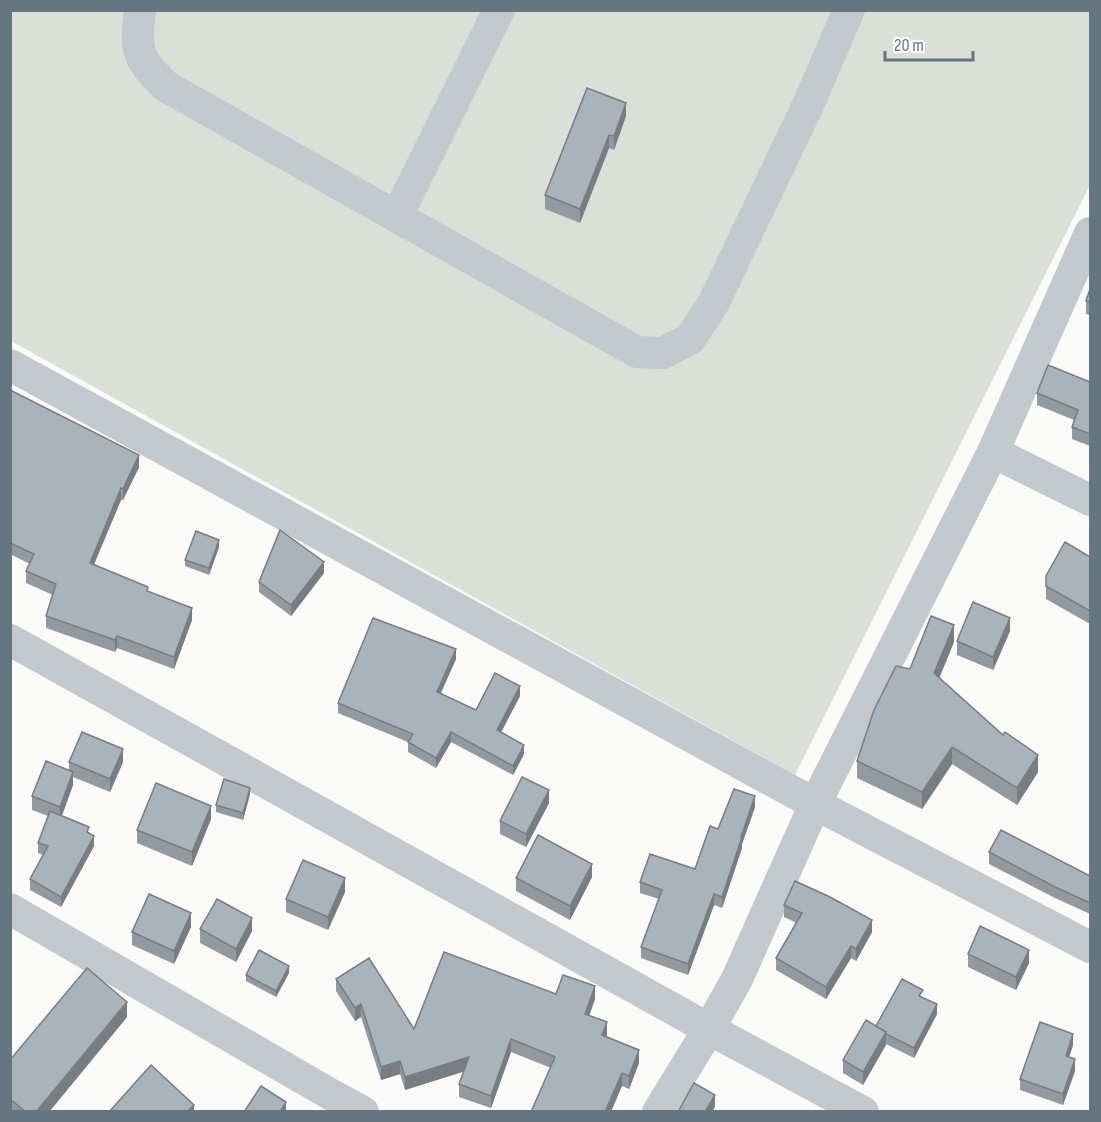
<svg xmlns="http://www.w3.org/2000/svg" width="1101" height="1122" font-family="'Sofia Sans Condensed',sans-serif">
<rect width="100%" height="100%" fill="#fafaf8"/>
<!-- green -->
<polygon fill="#dadfd7" points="11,11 1090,11 1090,185 795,775 11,341"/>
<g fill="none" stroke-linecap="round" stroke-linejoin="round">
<!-- street -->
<g stroke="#c3c8cc" stroke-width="32">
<path d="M 140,10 C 135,51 137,59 167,87 L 637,352 L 663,353 L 690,339 L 713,304 L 808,105 L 849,10"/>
<polyline points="397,216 499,10"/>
<polyline points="10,365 815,804 1090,947"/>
<polyline points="993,452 1090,500"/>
<polyline points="10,640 709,1029 863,1112"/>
<polyline points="10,909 330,1094 363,1112"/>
<polyline points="658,1112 709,1029 737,979 815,804 993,452 1090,233"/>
</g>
</g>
<!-- wall -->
<g fill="#929a9f">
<polygon points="626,116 614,150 609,148 580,223 545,209 545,195"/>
<polygon points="1090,289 1090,315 1086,314 1086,301"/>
<polygon points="1090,382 1090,446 1072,439 1072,427 1074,420 1037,405 1037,393"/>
<polygon points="10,390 139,467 123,500 121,500 94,564 148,592 192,620 174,669 117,648 115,652 46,628 46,616 53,595 26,583 26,571 30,564 10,554"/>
<polygon points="219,547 209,575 185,566 185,560"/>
<polygon points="1090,557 1090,624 1046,599 1046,576"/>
<polygon points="324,573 291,616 259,592 259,582"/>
<polygon points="1010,631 993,670 957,655 957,641"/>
<polygon points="954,642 939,678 1038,772 1017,805 952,764 922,809 857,778 857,761 910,669"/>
<polygon points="456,659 441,693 476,710 520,696 501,732 524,754 513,775 451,742 436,768 408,752 408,742 338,713 338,703"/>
<polygon points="69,762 123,762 110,792 73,777 73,785 62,816 89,833 94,846 61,907 30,890 30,879 43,855 38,853 38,843 48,816 32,810 32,796 69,770"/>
<polygon points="250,794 243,820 216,812 216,805"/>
<polygon points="549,803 526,847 500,834 500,821"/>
<polygon points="755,807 742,844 742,848 722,908 714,905 688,975 641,958 641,947 659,899 640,893 640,882 695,869 718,829"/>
<polygon points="211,819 192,866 137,843 137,830"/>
<polygon points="989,852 1090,876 1090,914 1055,898 989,864"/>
<polygon points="592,877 570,920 516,891 516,878"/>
<polygon points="345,892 328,930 286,912 286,899"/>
<polygon points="784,905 872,932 856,961 851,958 826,999 776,970 776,958 797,923 784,917"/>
<polygon points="191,927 174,964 132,945 132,932"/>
<polygon points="200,929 252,931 236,962 200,943"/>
<polygon points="968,954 1029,963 1016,990 968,967"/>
<polygon points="289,973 276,997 246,981 246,975"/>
<polygon points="336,979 414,1029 556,994 595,999 589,1016 607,1035 606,1037 639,1063 629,1089 622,1086 551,1068 511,1052 491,1108 459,1097 459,1084 464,1071 405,1090 400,1074 381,1080 361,1017 355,1021 336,991"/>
<polygon points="923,998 937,1014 914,1058 886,1044 863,1085 843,1073 843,1060 876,1026"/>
<polygon points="127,1017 49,1112 10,1112 10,1060"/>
<polygon points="1073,1045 1069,1057 1075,1071 1063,1105 1020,1090 1020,1079"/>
</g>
<!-- shaded-wall -->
<g fill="#777d82">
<polygon points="626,103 626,116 614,150 614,136"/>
<polygon points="609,135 609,148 580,223 580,209"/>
<polygon points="139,455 139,467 123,500 123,489"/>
<polygon points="121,488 121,500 90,574 90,563"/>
<polygon points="219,540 219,547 209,575 209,568"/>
<polygon points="324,562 324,573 291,616 291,605"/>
<polygon points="192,608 192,620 174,669 174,657"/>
<polygon points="1010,618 1010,631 993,670 993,657"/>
<polygon points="954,625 954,642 934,691 934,673"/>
<polygon points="117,636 117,648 115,652 115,640"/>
<polygon points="456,649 456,659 437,701 437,692"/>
<polygon points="520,686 520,696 497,740 497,730"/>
<polygon points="451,732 451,742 436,768 436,758"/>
<polygon points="524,745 524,754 513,775 513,766"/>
<polygon points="952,747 952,764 922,809 922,792"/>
<polygon points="123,749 123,762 110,792 110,779"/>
<polygon points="1038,755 1038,772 1017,805 1017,788"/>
<polygon points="73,772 73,785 60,820 60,807"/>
<polygon points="250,788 250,794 243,820 243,813"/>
<polygon points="549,790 549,803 526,847 526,834"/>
<polygon points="755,796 755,807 742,844 742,848 722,908 722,897 741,837"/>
<polygon points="211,806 211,819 192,866 192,852"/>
<polygon points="94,836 94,846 61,907 61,897"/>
<polygon points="592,864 592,877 570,920 570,906"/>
<polygon points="345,878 345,892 328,930 328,917"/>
<polygon points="714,894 714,905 688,975 688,964"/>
<polygon points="191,913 191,927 174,964 174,951"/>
<polygon points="252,918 252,931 236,962 236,949"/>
<polygon points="872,920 872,932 856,961 856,949"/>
<polygon points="851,946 851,958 826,999 826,987"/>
<polygon points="1029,950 1029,963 1016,990 1016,977"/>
<polygon points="289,966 289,973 276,997 276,991"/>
<polygon points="595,986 595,999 585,1027 585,1014"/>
<polygon points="127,1002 127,1017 49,1112 36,1112"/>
<polygon points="361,1004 361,1017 355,1021 355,1008"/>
<polygon points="937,1004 937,1014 914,1058 914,1048"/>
<polygon points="607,1022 607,1035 602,1048 602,1035"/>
<polygon points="886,1032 886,1045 863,1085 863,1072"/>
<polygon points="1073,1034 1073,1045 1066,1067 1066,1056"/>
<polygon points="511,1039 511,1052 491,1108 491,1096"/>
<polygon points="639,1050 639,1063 629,1089 629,1076"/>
<polygon points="469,1057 469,1070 405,1090 405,1077"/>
<polygon points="1075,1059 1075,1071 1063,1105 1063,1094"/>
<polygon points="400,1061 400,1074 381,1080 381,1067"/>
<polygon points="622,1073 622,1086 611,1112 605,1112"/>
<polygon points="715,1095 715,1107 712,1112 705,1112"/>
<polygon points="286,1102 286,1112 280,1112"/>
<polygon points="194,1105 194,1112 187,1112"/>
</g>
<!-- building -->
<g fill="#aab3b9" stroke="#777d82" stroke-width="1.5">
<polygon points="587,88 626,103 614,136 609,135 580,209 545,195"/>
<polygon points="1090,289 1090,302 1086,301"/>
<polygon points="1048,365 1090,382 1090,434 1072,427 1078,410 1037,393"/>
<polygon points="10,390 139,455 123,489 121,488 90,563 148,587 147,591 192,608 174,657 117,636 115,640 46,616 56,584 26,571 34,554 10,543"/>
<polygon points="280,530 324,562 291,605 259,582"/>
<polygon points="196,531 219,540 209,568 185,560"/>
<polygon points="1065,542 1090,557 1090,611 1046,586 1046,576"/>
<polygon points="973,602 1010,618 993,657 957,641"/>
<polygon points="931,616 954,625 934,673 1003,735 1005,732 1038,755 1017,788 952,747 922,792 857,761 874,710 896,666 910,669"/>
<polygon points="373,618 456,649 437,692 476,710 495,673 520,686 497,730 524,745 513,766 451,732 436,758 408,742 413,734 338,703"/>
<polygon points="82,732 123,749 110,779 69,762"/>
<polygon points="46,761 73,772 60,807 32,796"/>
<polygon points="522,777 549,790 526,834 500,821"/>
<polygon points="224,779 250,788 243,813 216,805"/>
<polygon points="156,783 211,806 192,852 137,830"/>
<polygon points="734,789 755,796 741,837 742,837 722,897 714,894 688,964 641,947 662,890 640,882 650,854 695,869 710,826 718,829"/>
<polygon points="50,811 89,827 87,832 94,836 61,897 30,879 48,846 38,843"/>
<polygon points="1001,830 1090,876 1090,903 1055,887 989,852"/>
<polygon points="538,835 592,864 570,906 516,878"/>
<polygon points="303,860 345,878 328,917 286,899"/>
<polygon points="795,881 830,897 872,920 856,949 851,946 826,987 776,958 802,913 784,905"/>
<polygon points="149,894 191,913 174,951 132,932"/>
<polygon points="217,899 252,918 236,949 200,929"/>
<polygon points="980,926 1029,950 1016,977 968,954"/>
<polygon points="259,950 289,966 276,991 246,975"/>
<polygon points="444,952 556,994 563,975 595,986 585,1014 607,1022 602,1035 639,1050 629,1076 622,1073 605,1112 531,1112 555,1057 511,1039 491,1096 459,1084 469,1057 405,1077 400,1061 381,1067 361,1004 355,1008 336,979 369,958 414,1029"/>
<polygon points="87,968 127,1002 36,1112 26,1112 10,1099 10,1060"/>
<polygon points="902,979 923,990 919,996 937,1004 914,1048 886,1034 886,1032 876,1026"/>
<polygon points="866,1020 886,1032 863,1072 843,1060"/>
<polygon points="1040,1022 1073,1034 1066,1056 1075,1059 1063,1094 1020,1079"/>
<polygon points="151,1065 194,1105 187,1112 109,1112"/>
<polygon points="694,1083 715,1095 705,1112 678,1112"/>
<polygon points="261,1086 286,1102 280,1112 244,1112"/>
</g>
<!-- border -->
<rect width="1101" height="1122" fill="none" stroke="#657683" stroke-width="24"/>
<!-- scale -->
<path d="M885 51v9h88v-9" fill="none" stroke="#657683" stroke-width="3"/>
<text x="894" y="51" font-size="18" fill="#657683" stroke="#ffffff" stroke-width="4.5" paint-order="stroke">20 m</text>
</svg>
